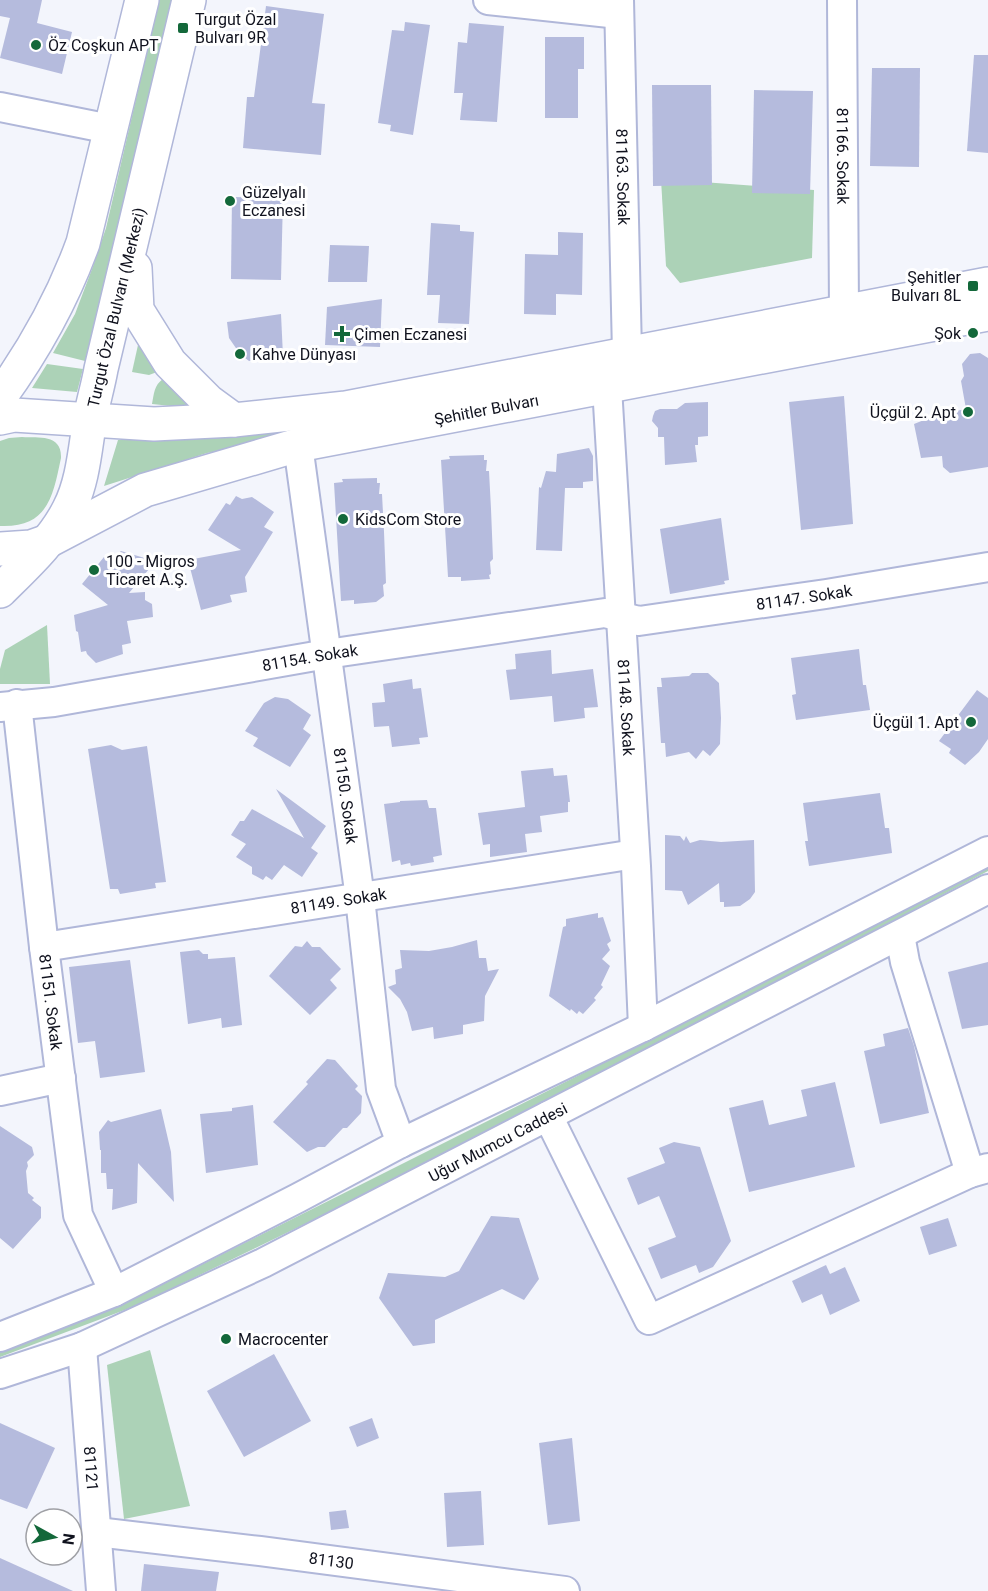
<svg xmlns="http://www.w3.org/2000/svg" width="988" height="1591" font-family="Roboto,sans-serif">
<rect width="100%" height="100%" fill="#f3f5fc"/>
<!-- green -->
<g fill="#acd2b7">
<polygon points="159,0 172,0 108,273 85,361 53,353 75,314 92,269 106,228"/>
<polygon points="661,179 814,190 812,258 680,283 666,266"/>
<polygon points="138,345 143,345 157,372 149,375 132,372"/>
<polygon points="47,364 83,369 77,392 32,388"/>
<path d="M 163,379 L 193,405 L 190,408 L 152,404 C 154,394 154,385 163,379 Z"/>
<polygon points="348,420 346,428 207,453 104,486 118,440 209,435"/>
<path d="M 22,437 C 39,438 62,434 61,458 C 53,496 48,528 0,526 L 0,441 L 9,438 Z"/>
<polygon points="47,625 50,684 0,684 0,669 5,650"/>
<polygon points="988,865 988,871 672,1037 387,1184 138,1305 0,1357 0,1351 133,1299 667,1031"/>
<polygon points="150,1350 190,1506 124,1519 107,1365"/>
</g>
<!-- building -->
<g fill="#b5bbdd">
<polygon points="0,0 42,0 37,23 72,32 62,74 0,58 10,18 0,16"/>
<polygon points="266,6 324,14 312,103 325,104 321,155 243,148 247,97 254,97"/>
<polygon points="405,22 430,25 413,135 390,131 391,125 378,123 392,30 404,31"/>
<polygon points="469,23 504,26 497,122 460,120 463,93 454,93 458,42 467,43"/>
<polygon points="545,37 584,37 584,69 578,69 578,118 545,118"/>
<polygon points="974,55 988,55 988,153 967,151"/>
<polygon points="872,68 920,68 919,167 870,166"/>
<polygon points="652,85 711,85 712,185 653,186"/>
<polygon points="754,90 813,91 810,194 752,193"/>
<polygon points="232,197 283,198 281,280 231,279"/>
<polygon points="431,223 460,225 460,231 474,232 469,324 438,323 440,295 427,295"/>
<polygon points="558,232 583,233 582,295 556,294 556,315 524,314 525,254 558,255"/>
<polygon points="330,245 369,246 367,282 328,282"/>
<polygon points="382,299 380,347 325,345 327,307"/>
<polygon points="281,314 283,356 249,361 240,354 229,338 227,322"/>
<polygon points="980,353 988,358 988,467 950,473 943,467 942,456 921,458 914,424 939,414 966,409 961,381 964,376 962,364 970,354"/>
<polygon points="844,396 853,524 801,530 789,402"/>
<polygon points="708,402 708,436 698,437 698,445 695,445 697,462 665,465 664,437 658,437 658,428 652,421 653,416 655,411 660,409 677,409 685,403"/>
<polygon points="589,448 593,456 593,481 583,482 583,488 565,488 562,551 536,550 539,487 541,488 546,471 556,472 557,454"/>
<polygon points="484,455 484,460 487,460 486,471 489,471 491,509 493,559 490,562 491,574 489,575 490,579 461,581 461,577 448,577 441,460 450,459 449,456"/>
<polygon points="377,478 377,483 380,483 379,494 382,494 384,532 386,583 383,585 384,596 376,602 354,604 354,600 341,601 334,483 343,482 342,479"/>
<polygon points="236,496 242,499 252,497 274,512 264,527 273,532 245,577 247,592 230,595 232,602 201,610 188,560 241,550 208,530 226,503 230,505"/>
<polygon points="721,518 729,580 724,581 725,584 670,594 660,529"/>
<polygon points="121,551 148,559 143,564 149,569 129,593 145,592 145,600 152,604 153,617 127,621 131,643 122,645 123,654 96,663 87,654 86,651 81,652 78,632 76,631 74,615 108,605 82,584 104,557 106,559 109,555 113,558"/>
<polygon points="859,649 863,685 866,685 870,710 796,720 792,695 796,694 791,658"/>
<polygon points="551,650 552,674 593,669 598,707 584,708 585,718 554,722 552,696 510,700 506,670 516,669 515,654"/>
<polygon points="692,673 708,673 719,683 721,718 720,744 710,756 703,750 696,759 689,752 666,757 665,743 661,743 657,687 662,687 661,678 689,676"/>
<polygon points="412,679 413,689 421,688 428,737 419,738 420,744 392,747 389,726 374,727 372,703 385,702 383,684"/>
<polygon points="977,690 988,698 988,739 979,752 965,765 949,753 951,749 939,741"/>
<polygon points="275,697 288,699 311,715 303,729 311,735 290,767 253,746 258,738 245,731 264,703"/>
<polygon points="111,745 122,750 147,746 166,882 155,883 156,888 120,894 118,889 110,889 88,749"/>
<polygon points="553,768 554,776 567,775 570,802 568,802 568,812 540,816 542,832 525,834 527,852 490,857 490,844 483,845 478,813 525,807 521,771"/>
<polygon points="276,789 326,826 311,848 318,853 302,877 284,865 272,880 266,876 263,880 252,874 252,867 236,857 246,844 231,835 240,821 244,821 252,809 304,838"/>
<polygon points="880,793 885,828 889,828 892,853 809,866 805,841 808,841 803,803"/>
<polygon points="427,800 429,808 436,808 442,855 433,857 434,862 411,866 410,863 401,865 400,860 392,862 384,804 400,802 400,801"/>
<polygon points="665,835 680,836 684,841 686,836 690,843 700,840 721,842 754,840 755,892 750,899 740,906 724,907 724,902 720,902 719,883 688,905 682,891 665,890"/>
<polygon points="598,913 598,918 603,917 611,941 607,944 610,950 602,959 610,966 601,985 603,987 594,998 596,1000 583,1014 579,1011 577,1014 571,1009 570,1011 549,996 563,927 566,926 566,919"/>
<polygon points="477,940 479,958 486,958 488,971 499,969 485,996 484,1021 463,1025 463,1034 434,1039 433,1027 412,1031 407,1012 400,999 388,987 396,984 395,970 402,968 400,950 429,951 452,947"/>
<polygon points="307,941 312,947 320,947 341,969 330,980 337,988 310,1015 269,976 295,946 302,947"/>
<polygon points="199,950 203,954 208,954 208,959 235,957 242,1025 222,1028 221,1018 188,1024 180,952"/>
<polygon points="130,960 145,1072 100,1078 95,1041 78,1043 69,967"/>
<polygon points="988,962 988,1025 962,1029 948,972"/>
<polygon points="908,1028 914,1046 929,1113 880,1124 864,1051 885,1046 883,1034"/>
<polygon points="327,1059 335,1060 358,1086 355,1089 362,1096 361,1113 347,1128 343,1128 325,1147 318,1147 307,1152 273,1122 308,1084 306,1082"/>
<polygon points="835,1082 855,1167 749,1192 729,1108 763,1100 769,1125 807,1116 801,1090"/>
<polygon points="253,1105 258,1165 206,1173 200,1114 232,1111 232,1108"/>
<polygon points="161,1109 171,1152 174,1202 138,1163 137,1203 112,1210 113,1189 107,1189 106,1173 101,1173 101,1150 100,1150 99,1132 108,1120 111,1122"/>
<polygon points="0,1126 32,1147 34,1155 27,1162 28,1166 26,1171 28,1193 34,1198 32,1200 41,1207 41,1218 13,1249 0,1238"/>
<polygon points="674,1142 700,1147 731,1241 713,1267 699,1273 696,1265 661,1279 648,1248 676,1237 659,1196 638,1205 627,1178 665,1163 659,1148"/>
<polygon points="491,1216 519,1218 539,1279 524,1300 502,1289 435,1320 435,1343 413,1346 379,1298 388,1273 445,1277 459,1271"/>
<polygon points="948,1218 957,1246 929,1255 920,1227"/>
<polygon points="826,1265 830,1274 845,1267 860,1301 830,1315 822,1294 802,1303 792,1281"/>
<polygon points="274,1354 311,1421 244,1457 207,1391"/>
<polygon points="372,1418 379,1438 357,1447 349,1427"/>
<polygon points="0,1423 55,1448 27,1509 0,1499"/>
<polygon points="572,1438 580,1521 548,1525 539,1443"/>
<polygon points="481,1491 484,1545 447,1547 444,1493"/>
<polygon points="346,1510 349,1528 331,1530 329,1512"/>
<polygon points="0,1558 73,1591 0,1591"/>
<polygon points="144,1564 219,1572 216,1591 141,1591"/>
</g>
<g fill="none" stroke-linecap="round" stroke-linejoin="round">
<!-- minor casing -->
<g stroke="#b0b7d9" stroke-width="32">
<g id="minor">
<polyline points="488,0 619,14"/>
<path id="s1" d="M 619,0 L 627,353"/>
<path id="s2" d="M 842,0 L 844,311"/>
<polyline points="0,107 110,129"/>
<path id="s3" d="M 607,387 L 636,866 L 643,1027"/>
<path id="s4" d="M 298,445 L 360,898 L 381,1089 L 401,1143"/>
<path id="s5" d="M 17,704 L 44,947 L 78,1215 L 114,1292"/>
<path id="s6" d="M 0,707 L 54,702 L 327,654 L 605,613 L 639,621 L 826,594 L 988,567"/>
<polyline points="900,935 905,962 970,1173"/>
<path id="s7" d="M 44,947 L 635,854"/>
<polyline points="0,1091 61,1078"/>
<polyline points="548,1116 649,1320 970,1173 988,1168"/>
<polyline points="0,1337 114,1292 298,1198 401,1143 643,1027 988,851"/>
<path id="s8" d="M 82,1347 L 101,1591"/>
<path id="s9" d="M 0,1374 L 82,1347 L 263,1263 L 988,889"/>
<path id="s10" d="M 97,1532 L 260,1551 L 565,1591"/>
</g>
</g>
<!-- major casing -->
<g stroke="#b0b7d9" stroke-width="36">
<g id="major">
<polyline points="135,268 137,310 170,363 208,401 234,420"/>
<path d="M 0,397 C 34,350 63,298 83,243 L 142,0"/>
<polyline points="0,418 14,415 154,424 234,420 346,408 988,284"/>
<path id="s11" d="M 0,549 L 31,547 L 48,541 L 145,490 L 298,445 L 988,314"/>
<path id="s12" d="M 0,591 C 25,566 53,541 69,509 C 83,482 85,449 90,419 C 93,402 98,386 101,369 L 189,0"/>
</g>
</g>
<!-- minor -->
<use href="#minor" stroke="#fff" stroke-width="28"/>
<!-- major -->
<use href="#major" stroke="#fff" stroke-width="33"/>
</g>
<!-- markers -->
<g fill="#13683a" stroke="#fff" stroke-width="2">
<rect x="177" y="22" width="12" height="12" rx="3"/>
<circle cx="36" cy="45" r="6"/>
<circle cx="230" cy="201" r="6"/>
<rect x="967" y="280" width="12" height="12" rx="3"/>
<circle cx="973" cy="333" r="6"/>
<path d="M339 325h6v6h6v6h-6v6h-6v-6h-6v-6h6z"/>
<circle cx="240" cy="354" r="6"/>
<circle cx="968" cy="412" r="6"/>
<circle cx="343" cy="519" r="6"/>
<circle cx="94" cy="570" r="6"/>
<circle cx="971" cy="722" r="6"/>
<circle cx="226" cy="1339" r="6"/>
</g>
<g text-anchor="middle" stroke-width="6" stroke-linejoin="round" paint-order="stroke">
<!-- poi labels -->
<g font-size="16" fill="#10121e" stroke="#fff" text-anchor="start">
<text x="195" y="25">Turgut Özal<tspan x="195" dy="18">Bulvarı 9R</tspan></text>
<text x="48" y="51">Öz Coşkun APT</text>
<text x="242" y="198">Güzelyalı<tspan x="242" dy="18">Eczanesi</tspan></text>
<text x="961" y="283" text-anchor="end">Şehitler<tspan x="961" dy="18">Bulvarı 8L</tspan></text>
<text x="961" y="339" text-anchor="end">Şok</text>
<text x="354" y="340">Çimen Eczanesi</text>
<text x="252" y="360">Kahve Dünyası</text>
<text x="956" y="418" text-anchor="end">Üçgül 2. Apt</text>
<text x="355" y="525">KidsCom Store</text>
<text x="106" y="567">100 - Migros<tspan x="106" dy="18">Ticaret A.Ş.</tspan></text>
<text x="959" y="728" text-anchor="end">Üçgül 1. Apt</text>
<text x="238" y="1345">Macrocenter</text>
</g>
<!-- street labels -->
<g font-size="16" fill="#10121e" stroke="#fff">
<text dy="6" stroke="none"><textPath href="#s2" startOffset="156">81166. Sokak</textPath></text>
<text dy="6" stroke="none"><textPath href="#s1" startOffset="177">81163. Sokak</textPath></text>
<text dy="6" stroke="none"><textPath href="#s12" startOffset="315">Turgut Özal Bulvarı (Merkezi)</textPath></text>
<text dy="6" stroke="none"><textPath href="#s11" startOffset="510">Şehitler Bulvarı</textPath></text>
<text dy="6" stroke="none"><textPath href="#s6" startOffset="814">81147. Sokak</textPath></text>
<text dy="6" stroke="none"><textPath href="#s6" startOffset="314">81154. Sokak</textPath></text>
<text dy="6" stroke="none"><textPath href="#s3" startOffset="321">81148. Sokak</textPath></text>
<text dy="6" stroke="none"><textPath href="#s4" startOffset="354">81150. Sokak</textPath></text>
<text dy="6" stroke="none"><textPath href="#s7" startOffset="298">81149. Sokak</textPath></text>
<text dy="6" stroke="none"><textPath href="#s5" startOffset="300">81151. Sokak</textPath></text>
<text dy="6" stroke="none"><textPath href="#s9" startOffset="550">Uğur Mumcu Caddesi</textPath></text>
<text dy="6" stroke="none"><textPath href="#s8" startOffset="122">81121</textPath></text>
<text dy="6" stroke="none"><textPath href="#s10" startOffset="236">81130</textPath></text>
</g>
</g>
<!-- north arrow -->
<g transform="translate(54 1537) rotate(98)"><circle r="28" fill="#ffffff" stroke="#9fa0a5" stroke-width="1.5"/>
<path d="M0-4.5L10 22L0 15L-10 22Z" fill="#13683a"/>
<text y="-9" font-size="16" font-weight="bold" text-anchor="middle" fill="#10121e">N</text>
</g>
</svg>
